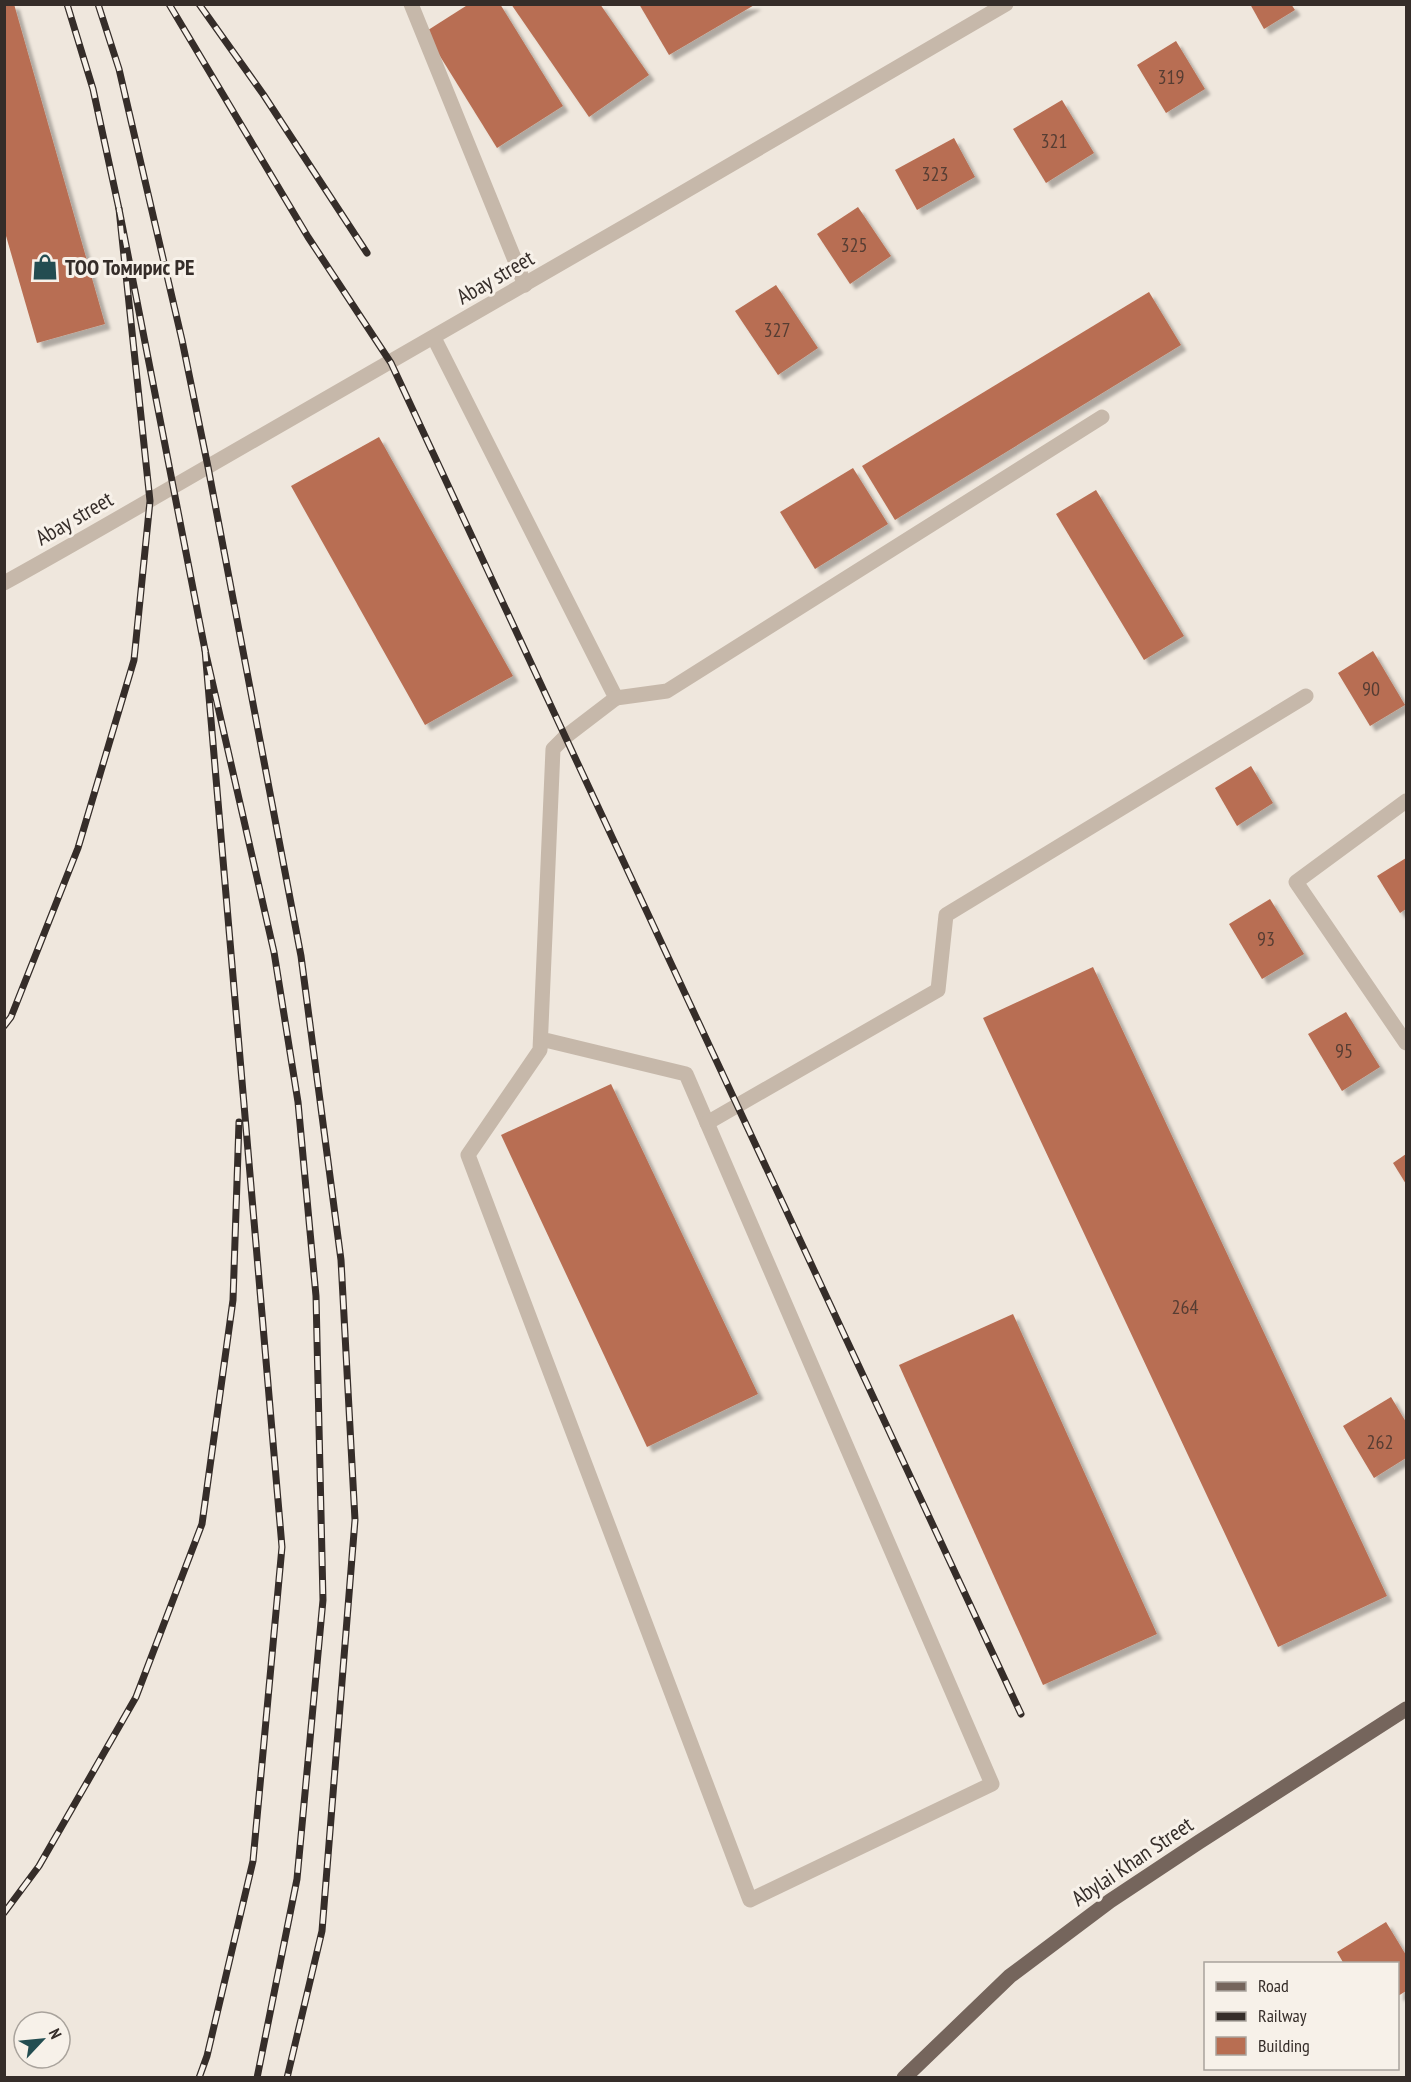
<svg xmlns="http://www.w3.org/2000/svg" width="1411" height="2082" font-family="'PT Sans Narrow',sans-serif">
<defs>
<filter id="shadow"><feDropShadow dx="5.5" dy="5.5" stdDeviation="1.5" flood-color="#0004"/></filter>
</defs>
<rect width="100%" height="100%" fill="#efe7dd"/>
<!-- building -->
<g fill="#b86e52" filter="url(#shadow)">
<polygon points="4,4 14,4 105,324 37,343 4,229"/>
<polygon points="469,4 500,4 563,106 497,148 425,32"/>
<polygon points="511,4 600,4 649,75 589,117"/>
<polygon points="639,4 756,4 669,55"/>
<polygon points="1250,4 1291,4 1295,10 1264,29"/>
<polygon points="1176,41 1205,89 1166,113 1137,65"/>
<polygon points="1062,100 1094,153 1046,183 1013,129"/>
<polygon points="954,138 975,177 917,210 895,170"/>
<polygon points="858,207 891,256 850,284 817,234"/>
<polygon points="776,285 818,348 778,375 735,311"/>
<polygon points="1149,292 1181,345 895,520 862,466"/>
<polygon points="379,437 513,676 425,725 291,486"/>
<polygon points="853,468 888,524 815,569 780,512"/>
<polygon points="1096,490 1184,636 1144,660 1056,514"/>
<polygon points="1373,651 1405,705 1370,726 1338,673"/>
<polygon points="1251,766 1273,803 1237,826 1215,788"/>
<polygon points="1406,858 1406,909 1400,913 1377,876"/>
<polygon points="1270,899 1304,954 1262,979 1229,924"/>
<polygon points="1093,967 1387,1596 1278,1647 983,1018"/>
<polygon points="1346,1012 1380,1067 1342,1091 1308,1034"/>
<polygon points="611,1084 758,1394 647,1447 501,1135"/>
<polygon points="1406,1154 1406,1184 1393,1163"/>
<polygon points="1013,1314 1157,1634 1043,1685 899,1365"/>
<polygon points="1391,1397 1406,1422 1406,1458 1374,1478 1343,1426"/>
<polygon points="1386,1922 1406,1955 1406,1991 1398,1996 1398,1964 1344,1964 1337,1952"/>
</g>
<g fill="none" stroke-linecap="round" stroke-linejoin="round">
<!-- minor -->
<g stroke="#c6b8aa" stroke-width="15">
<polyline points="411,4 525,285"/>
<polyline points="434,338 616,698 565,737 553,749 540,1050 468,1155 750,1900 992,1784 686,1074 541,1039"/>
<path d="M 4,583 C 62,551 119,518 176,485 C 454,326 730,166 1006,4"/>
<polyline points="616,698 667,691 1102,417"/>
<polyline points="1406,801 1296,882 1406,1043"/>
<polyline points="707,1123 938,990 946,915 1306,696"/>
</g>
<!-- major -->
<polyline stroke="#75655c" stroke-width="15" points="904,2078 1010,1976 1110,1901 1199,1842 1406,1709"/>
<!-- rail casing -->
<g stroke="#352d29" stroke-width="7">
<g id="rail">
<polyline points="67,4 93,89 119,209"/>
<polyline points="98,4 119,69 182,340 208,467 301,956 341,1260 355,1520 322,1931 287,2078"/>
<polyline points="169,4 308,237 391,363 1021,1714"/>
<polyline points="199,4 263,94 367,253"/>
<polyline points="4,1026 11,1017 78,848 134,660 150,501 119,209 205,650"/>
<polyline points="4,1913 39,1866 136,1697 202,1524 233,1300 239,1122"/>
<polyline points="199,2078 207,2056 253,1861 282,1547 205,650 274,952 298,1102 316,1296 323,1600 297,1879 257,2078"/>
</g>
</g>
<!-- rail -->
<use href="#rail" stroke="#f7f1e9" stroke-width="4.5" stroke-dasharray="14" stroke-linecap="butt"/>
</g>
<!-- icons -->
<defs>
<g id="shop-bare" transform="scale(2.07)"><path d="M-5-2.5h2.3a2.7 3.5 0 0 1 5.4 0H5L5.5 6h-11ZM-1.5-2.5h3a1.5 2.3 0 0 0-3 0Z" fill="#234d51" stroke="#f7f1e9" stroke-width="2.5" paint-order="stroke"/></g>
</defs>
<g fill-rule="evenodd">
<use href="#shop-bare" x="45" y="267"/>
</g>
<g text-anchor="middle" stroke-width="6" stroke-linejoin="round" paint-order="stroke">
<!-- number labels -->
<g font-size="20" fill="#563d33">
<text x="1171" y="84">319</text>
<text x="1054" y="148">321</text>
<text x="935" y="181">323</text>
<text x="854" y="252">325</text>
<text x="777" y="337">327</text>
<text x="1371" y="696">90</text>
<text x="1266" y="946">93</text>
<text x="1344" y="1058">95</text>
<text x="1185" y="1314">264</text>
<text x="1380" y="1449">262</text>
</g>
<!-- poi labels -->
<g font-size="22" font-weight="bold" fill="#352d29" stroke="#f7f1e9" text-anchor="start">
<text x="65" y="275">ТОО Томирис РЕ</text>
</g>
<!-- street labels -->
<g font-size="22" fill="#352d29" stroke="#f7f1e9">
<text transform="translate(495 277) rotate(-30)" y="8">Abay street</text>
<text transform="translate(74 518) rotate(-30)" y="8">Abay street</text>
<text transform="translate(1132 1861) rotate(-34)" y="8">Abylai Khan Street</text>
</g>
</g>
<!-- border -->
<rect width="1411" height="2082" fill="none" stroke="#352d29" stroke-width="12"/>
<!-- legend -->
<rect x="1204" y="1962" width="195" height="108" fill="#f7f1e9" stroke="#a9a39c" stroke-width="1.5"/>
<rect x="1216" y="1982" width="30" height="9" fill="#75655c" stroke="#a9a39c" stroke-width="1.5"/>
<text x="1258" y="1992" font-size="18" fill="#352d29">Road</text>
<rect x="1216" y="2012" width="30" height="9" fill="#352d29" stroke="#a9a39c" stroke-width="1.5"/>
<text x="1258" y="2022" font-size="18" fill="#352d29">Railway</text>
<rect x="1216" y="2037" width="30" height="18" fill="#b86e52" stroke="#a9a39c" stroke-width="1.5"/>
<text x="1258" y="2052" font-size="18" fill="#352d29">Building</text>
<!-- north arrow -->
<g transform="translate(42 2040) rotate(64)"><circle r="28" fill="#f7f1e9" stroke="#a9a39c" stroke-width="1.5"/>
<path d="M0-4.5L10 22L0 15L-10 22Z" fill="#234d51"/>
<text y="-9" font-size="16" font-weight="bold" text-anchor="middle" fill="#352d29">N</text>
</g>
</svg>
